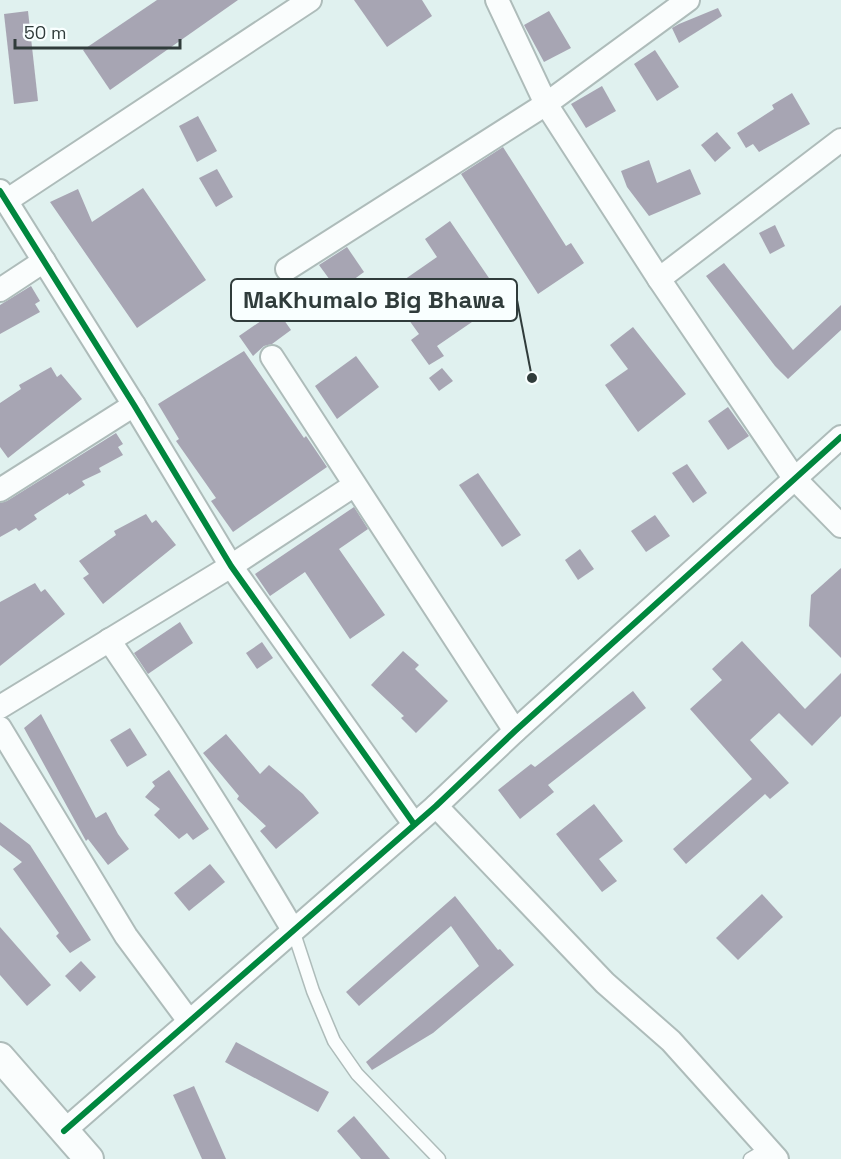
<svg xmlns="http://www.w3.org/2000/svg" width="841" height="1159" font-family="'Space Grotesk',sans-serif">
<rect width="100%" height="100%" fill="#e0f1ef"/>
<!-- building -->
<g fill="#a7a5b3">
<polygon points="157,0 238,0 110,90 83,50"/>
<polygon points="354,0 422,0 432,16 387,47"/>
<polygon points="718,8 722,16 679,43 672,28 679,24"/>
<polygon points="28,11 38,101 14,104 4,14"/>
<polygon points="549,11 571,48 544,62 524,25"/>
<polygon points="655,50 679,87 657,101 634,64"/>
<polygon points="602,86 616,111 586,128 571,104"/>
<polygon points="792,93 810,124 759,152 753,144 746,148 737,133 774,109 772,105"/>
<polygon points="198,116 217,151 197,162 179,126"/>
<polygon points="717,132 731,148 715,162 701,145"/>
<polygon points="503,147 566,246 571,243 584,263 538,294 461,174"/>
<polygon points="649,160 657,183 690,169 701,194 649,216 627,187 621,171"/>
<polygon points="217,169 233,197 216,207 199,178"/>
<polygon points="143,188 206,280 137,328 50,202 78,189 92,222"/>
<polygon points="450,221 504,300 437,346 444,356 429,365 411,340 419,334 388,291 437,257 425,239"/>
<polygon points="775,225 785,246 770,254 759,233"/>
<polygon points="347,247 364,272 338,291 319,265"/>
<polygon points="724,263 793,350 841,305 841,330 788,379 775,366 706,276"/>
<polygon points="31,286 40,301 35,304 40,312 0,334 0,305"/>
<polygon points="277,310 291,330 272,344 264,346 253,356 239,336"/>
<polygon points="633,327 686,394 638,432 605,385 628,369 610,345"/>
<polygon points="244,351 304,438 306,436 327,467 233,532 211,501 216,498 176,441 179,439 158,404"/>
<polygon points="356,356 379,387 337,419 315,386"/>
<polygon points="51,367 57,377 61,374 82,399 8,458 0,447 0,403 21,389 19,385"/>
<polygon points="442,368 453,381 439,391 429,378"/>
<polygon points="728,407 749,436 728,450 708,421"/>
<polygon points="116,433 123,444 118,447 123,455 99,468 101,472 82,481 85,485 69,495 68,493 34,515 37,519 19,531 16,528 0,537 0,503 7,501"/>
<polygon points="687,464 707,493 693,503 672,473"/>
<polygon points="478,473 521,535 502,547 459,485"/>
<polygon points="354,507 368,529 339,549 385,615 350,639 305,572 270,596 255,574"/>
<polygon points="146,514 152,523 156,520 176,545 103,604 83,578 89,574 79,561 116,535 114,531"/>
<polygon points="655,515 670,536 646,552 631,531"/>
<polygon points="580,549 594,569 578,580 565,560"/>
<polygon points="841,568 841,658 809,626 811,595"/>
<polygon points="35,583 41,592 45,589 65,614 0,666 0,602"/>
<polygon points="180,622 193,643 148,674 134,653"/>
<polygon points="742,641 805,709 841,673 841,716 812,746 779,713 750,740 789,783 770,799 765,794 686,864 673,849 752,779 690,709 722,680 712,669"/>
<polygon points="262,642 273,658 257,669 246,653"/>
<polygon points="403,651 419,665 415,669 448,701 416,733 401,718 404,716 371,685"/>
<polygon points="633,691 646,708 548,785 554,792 520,819 498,790 531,764 535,767"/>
<polygon points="41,714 96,818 106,812 118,834 129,849 108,865 88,839 86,841 24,728"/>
<polygon points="130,728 147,755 127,767 110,740"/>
<polygon points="226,734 260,774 269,765 303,794 319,813 276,849 260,831 266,826 237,799 239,796 203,753"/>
<polygon points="169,770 209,829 193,840 187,833 179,839 154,815 160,809 145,797 155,786 152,782"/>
<polygon points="594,804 623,841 599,859 617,881 602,892 556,834"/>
<polygon points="0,822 30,845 91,940 70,953 56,936 59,933 13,869 22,862 0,845"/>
<polygon points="210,864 225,882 189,911 174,893"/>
<polygon points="762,894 783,917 738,960 716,938"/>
<polygon points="455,896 498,950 500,949 514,965 433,1033 372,1070 366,1062 479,966 451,926 359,1006 346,992"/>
<polygon points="0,927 51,985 27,1006 0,975"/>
<polygon points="81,961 96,977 80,992 65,976"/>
<polygon points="236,1042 329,1092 318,1112 225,1062"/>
<polygon points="194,1086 226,1159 202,1159 173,1095"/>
<polygon points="354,1116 390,1159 361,1159 337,1131"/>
</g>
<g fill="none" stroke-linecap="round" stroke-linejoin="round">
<!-- service casing -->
<g stroke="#aebcba" stroke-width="15">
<g id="service">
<polyline points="293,930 313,991 334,1041 357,1074 439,1159"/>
<polyline points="750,1159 767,1149"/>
</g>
</g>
<!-- minor casing -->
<g stroke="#aebcba" stroke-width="26">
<g id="minor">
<polyline points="497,0 546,104 659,279 794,478 841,526"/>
<polyline points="0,191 134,405 231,566 414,824"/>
<polyline points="6,201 310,0"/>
<polyline points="287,269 546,104 688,0"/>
<polyline points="659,279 841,140"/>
<polyline points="0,290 44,261"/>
<polyline points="272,357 515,731"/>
<polyline points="0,490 134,405"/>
<path d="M 109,640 C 174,735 235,832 293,930"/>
<polyline points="0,707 231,566 353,486"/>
<polyline points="0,728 126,936 189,1021"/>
<polyline points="436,806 605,983 671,1041 777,1159"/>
<polyline points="64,1131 436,806 515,731 841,437"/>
</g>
</g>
<!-- tertiary casing -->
<g stroke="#aebcba" stroke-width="32">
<polyline id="tertiary" points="0,1057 89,1159"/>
</g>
<!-- service -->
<use href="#service" stroke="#fafdfd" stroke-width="12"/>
<!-- minor -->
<use href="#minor" stroke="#fafdfd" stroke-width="22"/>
<!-- tertiary -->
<use href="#tertiary" stroke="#fafdfd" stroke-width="28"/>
<!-- cycleway casing -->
<g stroke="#f9ffff" stroke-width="10">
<g id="cycleway">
<polyline points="0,191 134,405 231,566 414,824"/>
<polyline points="64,1131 436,806 515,731 841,437"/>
</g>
</g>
<!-- cycleway -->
<use href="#cycleway" stroke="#00873e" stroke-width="6"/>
</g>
<!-- callouts -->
<path fill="none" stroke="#303c3b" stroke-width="2" d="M532 378L517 300"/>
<circle fill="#303c3b" stroke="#f9ffff" stroke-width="2" cx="532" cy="378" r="6"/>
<rect fill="#f9ffff" stroke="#303c3b" stroke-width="2" x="231" y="279" width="286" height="42" rx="6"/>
<g font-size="24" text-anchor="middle" font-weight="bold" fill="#303c3b">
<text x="374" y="308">MaKhumalo Big Bhawa</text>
</g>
<!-- scale -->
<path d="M15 39v9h165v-9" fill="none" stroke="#303c3b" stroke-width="3"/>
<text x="24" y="39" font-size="18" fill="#303c3b" stroke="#f9ffff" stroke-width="4.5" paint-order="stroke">50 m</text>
</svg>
